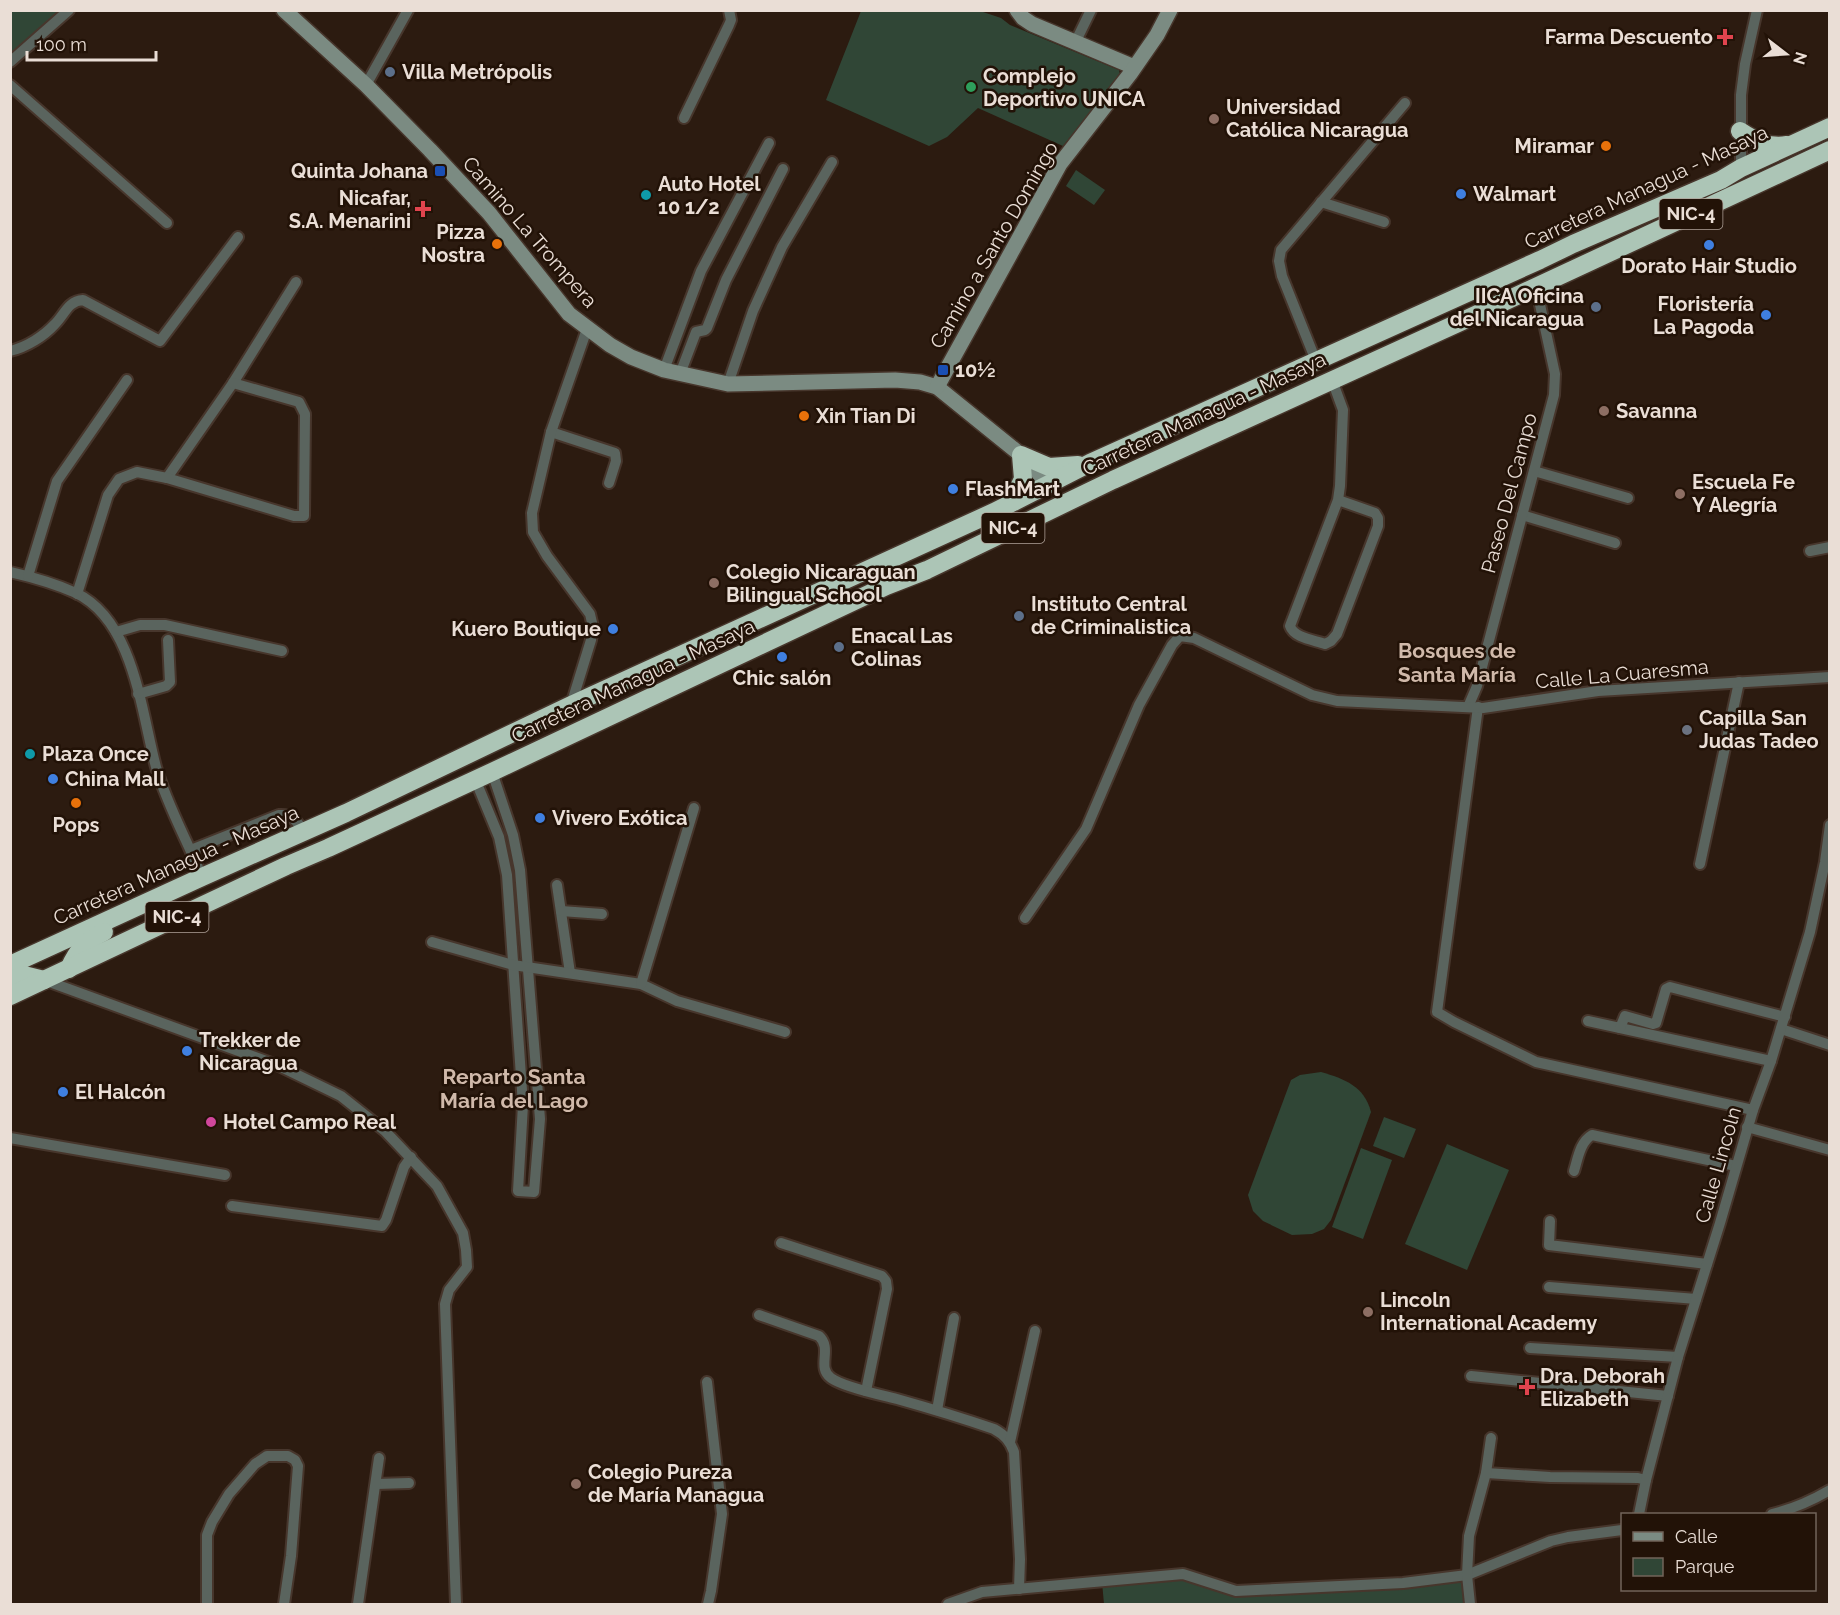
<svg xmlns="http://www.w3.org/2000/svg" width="1840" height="1615" font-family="Raleway,sans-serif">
<rect width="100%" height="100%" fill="#2c1b10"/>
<!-- green -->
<g fill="#304636">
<polygon points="11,11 60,11 11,56"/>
<polygon points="861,11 980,11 1001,18 1010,25 1119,70 1120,75 1063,146 978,108 947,137 929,146 826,100"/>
<polygon points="1076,170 1105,190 1094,205 1066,186"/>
<path d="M 1321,1072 C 1345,1079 1364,1086 1371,1112 L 1331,1220 L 1324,1229 L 1312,1234 L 1292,1235 L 1263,1221 L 1253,1211 L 1248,1195 L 1291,1080 L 1300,1075 Z"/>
<polygon points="1384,1117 1416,1129 1404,1158 1373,1146"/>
<polygon points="1447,1144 1509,1170 1467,1270 1405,1244"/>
<polygon points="1361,1148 1392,1160 1363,1239 1332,1227"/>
<polygon points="1183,1574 1236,1591 1467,1575 1470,1604 1104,1604 1102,1582"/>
</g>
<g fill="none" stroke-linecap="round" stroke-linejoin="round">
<!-- street casing -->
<g stroke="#47362c" stroke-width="14">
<g id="street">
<polyline points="1075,43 1091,10"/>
<polyline points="10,62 69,10"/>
<polyline points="10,85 167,223"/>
<polyline points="366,85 408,10"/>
<polyline points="684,118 729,25 731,20 729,10"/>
<polyline points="1741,168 1741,95 1745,64 1757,10"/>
<polyline points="1321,202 1384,222"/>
<path d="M 10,351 C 27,347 44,336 55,324 C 65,314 68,301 83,300 L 160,341 L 238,237"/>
<polyline points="1316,361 1282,276 1279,261 1281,250 1405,103"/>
<polyline points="664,370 701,271 769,143"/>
<polyline points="680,374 696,332 705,330 707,328 726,280 783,169"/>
<path d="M 1332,380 L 1343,410 L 1340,486 L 1338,500 L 1290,626 C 1294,638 1314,640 1325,644 L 1331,641 L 1337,634 L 1378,526 L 1378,518 L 1375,513 L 1338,500"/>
<polyline points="728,384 753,311 782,247 832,162"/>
<polyline points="551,432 615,453 616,461 609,483"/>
<polyline points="1534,471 1628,498"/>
<polyline points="167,478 233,383 296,282"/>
<polyline points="1522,515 1615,543"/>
<polyline points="1810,551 1830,547"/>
<path d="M 10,572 C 32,577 56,584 76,593 C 134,621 141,711 156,767 C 167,805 187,840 202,877"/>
<polyline points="28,576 57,481 127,380"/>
<polyline points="77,594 108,495 119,479 137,472 167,478 294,516 304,516 305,414 299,402 233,383"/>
<polyline points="116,632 140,625 165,625 282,651"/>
<polyline points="138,694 166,686 170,682 168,640"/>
<polyline points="571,705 591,640 593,627 590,614 547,556 533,532 532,513 551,432 587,329"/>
<polyline points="1468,707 1477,686 1554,395 1555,374 1539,300 1535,287"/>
<polyline points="1478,707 1437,1012 1454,1022 1536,1062 1753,1110"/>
<polyline points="475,779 499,837 507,875 523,1105 518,1191 534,1192 540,1119 520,870 513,835 492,772"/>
<path d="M 191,850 L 279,815 C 292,814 297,821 304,832"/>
<polyline points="1700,864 1739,682"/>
<polyline points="557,885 570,973"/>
<polyline points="561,911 602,914"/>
<polyline points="1025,918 1086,829 1139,705 1172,645 1180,636 1194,638 1312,695 1337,701 1483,708 1598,691 1830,677"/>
<polyline points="432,942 513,965 641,984 677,1001 785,1032"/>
<polyline points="44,980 277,1065 341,1096 385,1131 437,1186 463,1233 466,1250 467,1267 449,1290 445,1304 456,1604"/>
<polyline points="641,984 694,808"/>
<polyline points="1588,1021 1771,1061"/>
<polyline points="1620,1028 1625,1016 1653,1024 1656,1023 1666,989 1670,987 1785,1017"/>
<polyline points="1781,1029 1830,1045"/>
<polyline points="1747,1127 1830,1150"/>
<polyline points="10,1138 225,1175"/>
<path d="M 1574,1171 C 1578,1158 1580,1142 1592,1135 L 1736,1166"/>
<polyline points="232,1206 382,1226 386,1220 404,1167 411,1157"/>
<polyline points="1550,1221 1549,1245 1707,1264"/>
<polyline points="781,1243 882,1276 886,1281 887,1289 866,1391"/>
<polyline points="1549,1287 1696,1299"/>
<path d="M 759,1315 L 819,1336 C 833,1349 816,1367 831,1378 C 843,1387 881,1395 897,1399 C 929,1408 962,1418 994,1429 C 1005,1435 1010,1441 1014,1452 L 1020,1559 L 1019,1589"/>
<polyline points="1530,1348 1678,1357"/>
<polyline points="1471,1376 1668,1396"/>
<polyline points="707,1382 722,1514 711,1591 708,1604"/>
<polyline points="937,1410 954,1318"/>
<polyline points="1010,1442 1035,1331"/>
<polyline points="1486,1473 1550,1477 1638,1478 1646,1480"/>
<polyline points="376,1484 409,1483"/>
<polyline points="1639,1514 1646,1480 1678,1357 1720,1223 1753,1110 1771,1061 1810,932 1825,862 1830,825"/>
<path d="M 1772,1514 C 1793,1509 1811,1501 1830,1490"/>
<polyline points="207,1604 207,1535 212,1522 229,1494 255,1464 267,1456 288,1456 295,1460 298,1466 291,1556 284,1604"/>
<polyline points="358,1604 379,1458"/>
<polyline points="948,1604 982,1592 1183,1574 1236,1591 1403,1583 1467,1575 1551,1541 1568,1537 1622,1530"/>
<polyline points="1470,1604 1467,1575 1469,1536 1486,1473 1491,1438"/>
</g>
</g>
<!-- secondary casing -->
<g stroke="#47362c" stroke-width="18">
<g id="secondary">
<polyline points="284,10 366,85 430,150 489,213 569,314 610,345 631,357 664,370 728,384 895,380 920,382 937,387 1021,455 1037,471 1046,484"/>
<polyline points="1017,10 1023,18 1032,24 1134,67"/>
<polyline points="937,387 1060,164 1130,74 1157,35 1170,10"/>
</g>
</g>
<!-- highway casing -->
<g stroke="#47362c" stroke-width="21">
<g id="highway">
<path d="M 1740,131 C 1755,141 1768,148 1787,145"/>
<polyline points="1012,502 1023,479 1021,455 1049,467 1078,465"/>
<polyline points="10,965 202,877 346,813 571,705 994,512 1090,463 1540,260 1573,244 1721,180 1741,168 1830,127"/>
<path d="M 69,969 C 77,950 86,941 104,932"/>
<polyline points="10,981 24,975 44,980"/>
<polyline points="10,996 286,866 328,848 492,772 886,586 927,570 1113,480 1469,318 1830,150"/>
</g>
</g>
<!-- street -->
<use href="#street" stroke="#5a645e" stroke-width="10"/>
<!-- secondary -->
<use href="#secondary" stroke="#7b8b82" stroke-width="15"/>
<!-- highway -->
<use href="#highway" stroke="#acc5b6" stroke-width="18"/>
</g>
<!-- markers -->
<g fill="#e0444e" stroke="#221207" stroke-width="2">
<path d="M1722 28h6v6h6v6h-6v6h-6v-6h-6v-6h6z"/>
<path d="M420 200h6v6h6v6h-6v6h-6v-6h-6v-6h6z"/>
<path d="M1524 1378h6v6h6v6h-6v6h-6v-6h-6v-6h6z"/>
</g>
<g fill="#5c6f8a" stroke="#221207" stroke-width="2">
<circle cx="390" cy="72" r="6"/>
<circle cx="1596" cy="307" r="6"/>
<circle cx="1019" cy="616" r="6"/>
<circle cx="839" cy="647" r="6"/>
</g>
<circle fill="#2e9e5b" stroke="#221207" stroke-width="2" cx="971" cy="87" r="6"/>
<g fill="#8d6e63" stroke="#221207" stroke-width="2">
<circle cx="1214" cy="119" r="6"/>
<circle cx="1604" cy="411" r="6"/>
<circle cx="1680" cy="494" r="6"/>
<circle cx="714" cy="583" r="6"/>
<circle cx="1368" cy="1312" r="6"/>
<circle cx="576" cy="1484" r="6"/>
</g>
<g fill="#e8710a" stroke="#221207" stroke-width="2">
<circle cx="1606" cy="146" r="6"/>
<circle cx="497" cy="244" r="6"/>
<circle cx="804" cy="416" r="6"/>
<circle cx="76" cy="803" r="6"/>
</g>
<g fill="#1a4fb4" stroke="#221207" stroke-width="2">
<rect x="434" y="165" width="12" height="12" rx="3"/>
<rect x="937" y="364" width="12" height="12" rx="3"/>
</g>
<g fill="#3f7fe0" stroke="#221207" stroke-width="2">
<circle cx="1461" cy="194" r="6"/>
<circle cx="1709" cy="245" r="6"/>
<circle cx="1766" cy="315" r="6"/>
<circle cx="953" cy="489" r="6"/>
<circle cx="613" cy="629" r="6"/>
<circle cx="782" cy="657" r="6"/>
<circle cx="53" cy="779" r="6"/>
<circle cx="540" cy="818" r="6"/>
<circle cx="187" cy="1051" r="6"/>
<circle cx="63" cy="1092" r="6"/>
</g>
<g fill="#0f9aa8" stroke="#221207" stroke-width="2">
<circle cx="646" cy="195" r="6"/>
<circle cx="30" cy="754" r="6"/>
</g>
<circle fill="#6b7280" stroke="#221207" stroke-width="2" cx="1687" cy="730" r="6"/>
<circle fill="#d1479c" stroke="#221207" stroke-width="2" cx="211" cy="1122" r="6"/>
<g text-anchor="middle" stroke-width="5" stroke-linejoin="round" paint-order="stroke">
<!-- shield labels -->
<g fill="#221207" stroke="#aea198" stroke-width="1.5">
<rect x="1659.5" y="199" width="63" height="30" rx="4.5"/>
<rect x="981.5" y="513" width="63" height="30" rx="4.5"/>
<rect x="145.5" y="902" width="63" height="30" rx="4.5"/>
</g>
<g font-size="18" font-weight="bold" fill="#eaded6">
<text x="1691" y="220">NIC-4</text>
<text x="1013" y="534">NIC-4</text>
<text x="177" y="923">NIC-4</text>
</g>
<!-- poi labels -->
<g font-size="20" font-weight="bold" fill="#eaded6" stroke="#221207" text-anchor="start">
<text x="1713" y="44" text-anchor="end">Farma Descuento</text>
<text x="402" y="79">Villa Metrópolis</text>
<text x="983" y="83">Complejo<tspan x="983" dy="23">Deportivo UNICA</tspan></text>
<text x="1226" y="114">Universidad<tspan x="1226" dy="23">Católica Nicaragua</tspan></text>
<text x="1594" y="153" text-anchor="end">Miramar</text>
<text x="428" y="178" text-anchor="end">Quinta Johana</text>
<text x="658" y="191">Auto Hotel<tspan x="658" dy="23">10 1/2</tspan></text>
<text x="1473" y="201">Walmart</text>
<text x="411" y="205" text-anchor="end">Nicafar,<tspan x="411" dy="23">S.A. Menarini</tspan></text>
<text x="485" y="239" text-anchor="end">Pizza<tspan x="485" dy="23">Nostra</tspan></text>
<text x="1709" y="273" text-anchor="middle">Dorato Hair Studio</text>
<text x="1584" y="303" text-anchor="end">IICA Oficina<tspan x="1584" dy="23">del Nicaragua</tspan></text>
<text x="1754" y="311" text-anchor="end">Floristería<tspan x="1754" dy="23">La Pagoda</tspan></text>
<text x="955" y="377">10½</text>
<text x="1616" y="418">Savanna</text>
<text x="816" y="423">Xin Tian Di</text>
<text x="1692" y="489">Escuela Fe<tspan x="1692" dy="23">Y Alegría</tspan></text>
<text x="965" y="496">FlashMart</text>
<text x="726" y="579">Colegio Nicaraguan<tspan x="726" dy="23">Bilingual School</tspan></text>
<text x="1031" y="611">Instituto Central<tspan x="1031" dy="23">de Criminalistica</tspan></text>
<text x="601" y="636" text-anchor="end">Kuero Boutique</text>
<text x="851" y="643">Enacal Las<tspan x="851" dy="23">Colinas</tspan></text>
<text x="782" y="685" text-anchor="middle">Chic salón</text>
<text x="1699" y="725">Capilla San<tspan x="1699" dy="23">Judas Tadeo</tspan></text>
<text x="42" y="761">Plaza Once</text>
<text x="65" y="786">China Mall</text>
<text x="552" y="825">Vivero Exótica</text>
<text x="76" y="832" text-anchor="middle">Pops</text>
<text x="199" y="1047">Trekker de<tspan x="199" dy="23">Nicaragua</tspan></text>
<text x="75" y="1099">El Halcón</text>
<text x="223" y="1129">Hotel Campo Real</text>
<text x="1380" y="1307">Lincoln<tspan x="1380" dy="23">International Academy</tspan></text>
<text x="1540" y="1383">Dra. Deborah<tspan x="1540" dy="23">Elizabeth</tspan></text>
<text x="588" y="1479">Colegio Pureza<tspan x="588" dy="23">de María Managua</tspan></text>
</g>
<!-- street labels -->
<g font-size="20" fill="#eaded6" stroke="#221207">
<text transform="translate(1646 187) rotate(-25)" y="7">Carretera Managua - Masaya</text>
<text transform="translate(530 232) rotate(49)" y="7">Camino La Trompera</text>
<text transform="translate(994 245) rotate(-60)" y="7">Camino a Santo Domingo</text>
<text transform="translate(1204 414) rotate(-25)" y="7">Carretera Managua - Masaya</text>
<text transform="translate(1509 493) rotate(-75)" y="7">Paseo Del Campo</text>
<text transform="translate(1622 674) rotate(-5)" y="7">Calle La Cuaresma</text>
<text transform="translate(633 681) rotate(-25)" y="7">Carretera Managua - Masaya</text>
<text transform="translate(176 865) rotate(-24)" y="7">Carretera Managua - Masaya</text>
<text transform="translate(1718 1165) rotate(-74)" y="7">Calle Lincoln</text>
</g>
<!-- neighbourhood labels -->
<g font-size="21" font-weight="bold" fill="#d0b9aa" stroke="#221207">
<text x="1457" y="658">Bosques de<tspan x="1457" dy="24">Santa María</tspan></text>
<text x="514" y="1084">Reparto Santa<tspan x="514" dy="24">María del Lago</tspan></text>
</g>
</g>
<!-- border -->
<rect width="1840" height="1615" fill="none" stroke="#eaded6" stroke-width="24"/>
<!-- legend -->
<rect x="1621" y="1513" width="195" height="78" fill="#221207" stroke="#72645a" stroke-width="1.5"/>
<rect x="1633" y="1532" width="30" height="9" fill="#7b8b82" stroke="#72645a" stroke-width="1.5"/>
<text x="1675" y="1543" font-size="18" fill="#eaded6">Calle</text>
<rect x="1633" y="1558" width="30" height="18" fill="#304636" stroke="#72645a" stroke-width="1.5"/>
<text x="1675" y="1573" font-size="18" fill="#eaded6">Parque</text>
<!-- north arrow -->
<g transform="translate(1786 54) rotate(107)" stroke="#221207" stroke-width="4.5" paint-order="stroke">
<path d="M0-4.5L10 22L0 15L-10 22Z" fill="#eaded6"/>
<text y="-9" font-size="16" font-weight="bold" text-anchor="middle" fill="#eaded6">N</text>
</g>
<!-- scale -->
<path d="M27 51v9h129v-9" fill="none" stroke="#eaded6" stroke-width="3"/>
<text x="36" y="51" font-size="18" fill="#eaded6" stroke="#221207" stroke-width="4.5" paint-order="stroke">100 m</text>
</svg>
